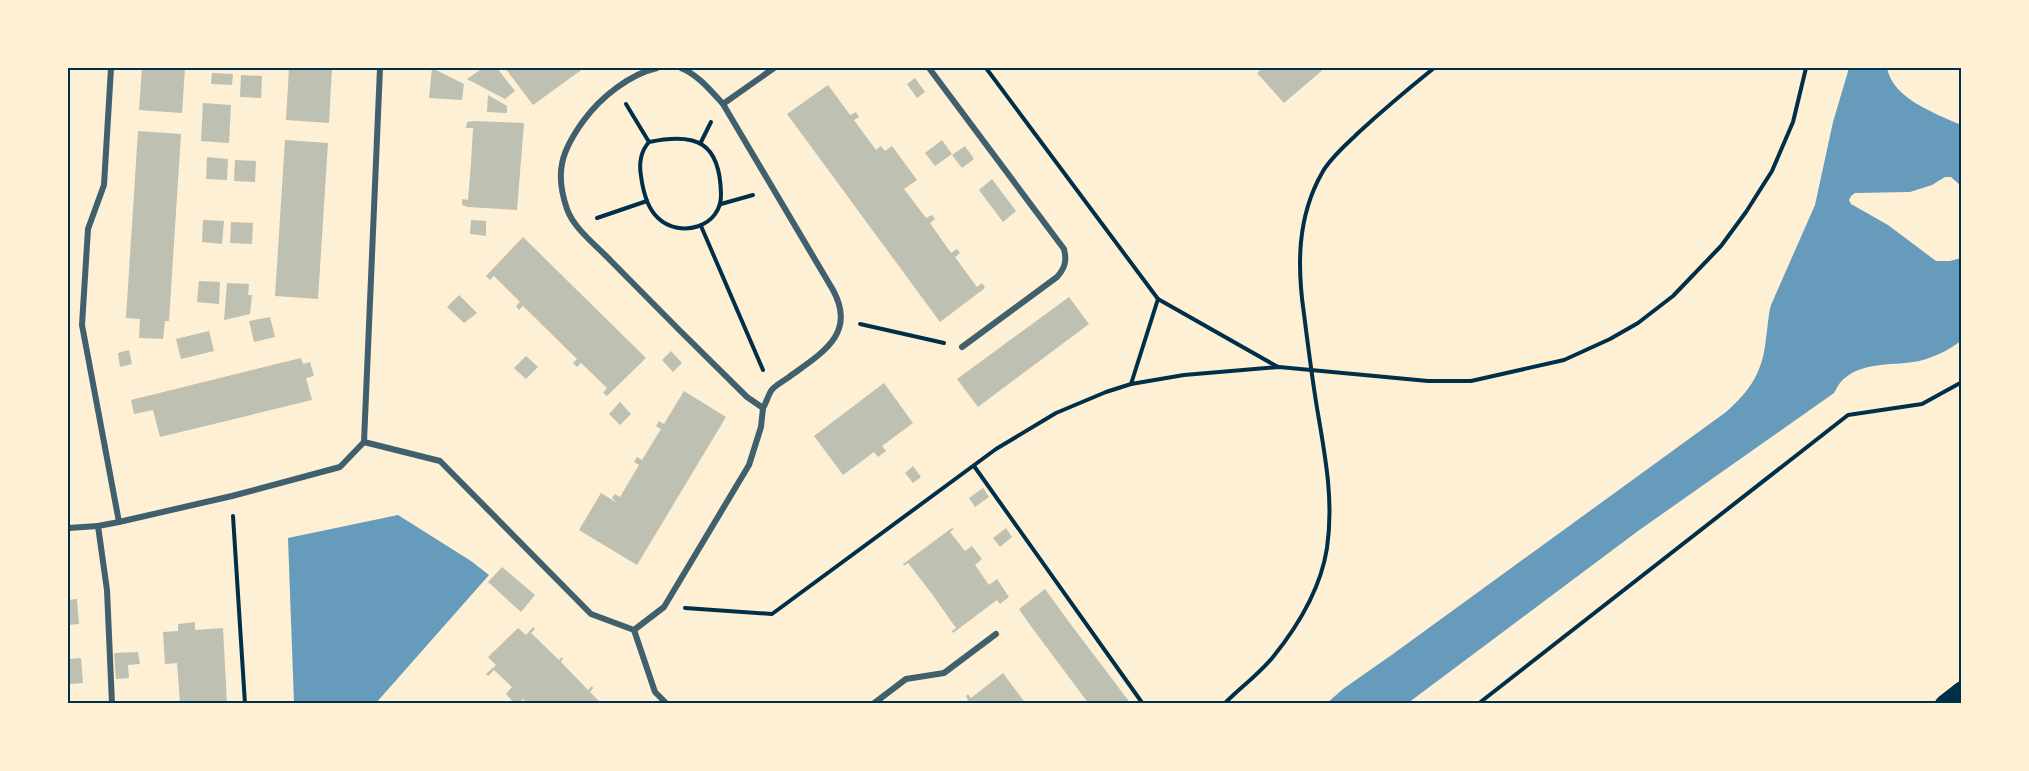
<svg xmlns="http://www.w3.org/2000/svg" width="2029" height="771" font-family="Arial,sans-serif">
<rect width="100%" height="100%" fill="#fdf0d5"/>
<!-- water -->
<g fill="#669bbc">
<path d="M 1849,68 L 1887,68 C 1893,99 1935,113 1961,125 L 1961,186 L 1951,177 L 1945,177 L 1932,185 L 1910,192 L 1855,193 L 1851,196 L 1849,200 L 1851,204 L 1888,225 L 1936,261 L 1950,261 L 1961,258 L 1961,341 C 1947,351 1935,357 1919,361 C 1895,366 1865,361 1845,378 C 1840,381 1837,388 1834,393 L 1638,531 L 1408,703 L 1327,703 L 1343,689 L 1393,654 L 1726,412 C 1751,390 1763,371 1766,338 C 1768,326 1768,316 1771,305 L 1815,205 L 1833,122 Z"/>
<polygon points="398,515 471,561 489,575 376,703 294,703 288,538"/>
</g>
<!-- building -->
<g fill="#bec0b2">
<polygon points="142,68 185,68 182,113 139,110"/>
<polygon points="289,68 332,68 329,123 286,120"/>
<polygon points="432,68 464,84 462,100 429,98"/>
<polygon points="483,68 497,68 515,91 505,99 467,79"/>
<polygon points="505,68 584,68 533,105"/>
<polygon points="1263,68 1325,68 1284,103 1257,73"/>
<polygon points="212,73 233,74 232,85 211,84"/>
<polygon points="241,75 262,76 261,98 240,97"/>
<polygon points="915,78 925,92 917,98 907,84"/>
<polygon points="828,85 850,115 856,112 859,117 854,120 876,150 881,146 885,151 892,146 917,180 904,189 926,218 932,215 935,219 930,223 951,253 957,249 960,253 955,257 977,287 982,283 985,288 940,322 787,114"/>
<polygon points="488,95 507,106 507,113 487,112"/>
<polygon points="203,103 231,105 229,143 201,141"/>
<polygon points="474,121 524,123 517,210 468,207 462,205 462,199 468,200 471,163 473,128 466,128 467,122"/>
<polygon points="138,131 181,134 169,321 165,321 163,339 139,338 140,319 126,318"/>
<polygon points="285,140 328,143 318,299 275,296"/>
<polygon points="942,140 952,154 935,166 925,153"/>
<polygon points="965,146 974,159 962,168 952,155"/>
<polygon points="207,157 228,159 227,180 206,179"/>
<polygon points="235,160 256,161 255,182 234,181"/>
<polygon points="992,179 1016,211 1003,222 979,190"/>
<polygon points="203,220 224,221 222,244 202,242"/>
<polygon points="471,220 486,221 486,236 470,234"/>
<polygon points="231,222 253,223 252,244 230,243"/>
<polygon points="523,237 646,358 607,396 603,393 607,388 581,363 577,367 573,363 577,359 523,306 519,310 516,306 520,302 494,276 490,280 486,276"/>
<polygon points="199,281 220,282 219,304 197,302"/>
<polygon points="227,283 249,284 248,295 252,295 250,314 224,320"/>
<polygon points="459,295 477,313 464,323 447,307"/>
<polygon points="1069,297 1089,324 978,407 957,379"/>
<polygon points="270,317 275,337 254,342 249,321"/>
<polygon points="209,331 214,351 181,359 176,339"/>
<polygon points="129,350 132,364 120,367 118,353"/>
<polygon points="671,351 682,363 673,372 662,360"/>
<polygon points="526,356 538,367 526,379 514,368"/>
<polygon points="301,358 303,364 310,362 314,376 306,378 312,400 160,437 153,410 134,414 131,400"/>
<polygon points="884,383 913,423 882,446 886,451 878,457 874,452 843,475 814,436"/>
<polygon points="684,391 726,417 637,565 579,530 601,493 617,503 612,498 615,494 620,497 639,465 634,462 637,457 642,460 661,429 656,426 659,421 664,424"/>
<polygon points="620,402 631,414 620,425 609,414"/>
<polygon points="913,466 921,477 913,483 905,473"/>
<polygon points="983,488 989,497 975,507 969,498"/>
<polygon points="952,528 954,529 950,532 965,551 972,546 982,559 975,565 989,585 997,579 1009,597 1000,604 997,600 953,633 952,631 956,628 932,594 908,563 904,566 903,564"/>
<polygon points="1006,528 1012,537 1000,547 993,538"/>
<polygon points="502,567 535,595 521,612 488,582"/>
<polygon points="1045,589 1066,618 1131,704 1089,704 1030,625 1019,609"/>
<polygon points="77,599 79,624 68,625 68,600"/>
<polygon points="195,622 195,630 223,628 227,704 180,704 177,663 165,664 163,632 178,631 178,624"/>
<polygon points="533,627 535,629 531,633 559,660 562,657 563,658 561,662 588,690 592,686 593,688 590,692 602,704 528,704 523,699 519,704 515,704 506,694 512,687 494,670 488,676 486,674 496,665 488,657 518,628 526,635"/>
<polygon points="138,652 140,664 128,665 129,678 116,679 114,653"/>
<polygon points="81,658 83,683 70,684 69,659"/>
<polygon points="1003,673 1026,704 963,704 968,700 966,696 968,694 971,698"/>
</g>
<g fill="none" stroke-linecap="round" stroke-linejoin="round">
<!-- path -->
<g stroke="#003049" stroke-width="4">
<polyline points="986,68 1158,299 1278,367"/>
<path d="M 626,104 L 649,142 C 640,152 639,164 641,176 C 643,191 647,208 658,218 C 680,239 722,227 721,194 C 720,142 696,132 649,142"/>
<polyline points="701,142 711,122"/>
<polyline points="721,204 753,195"/>
<polyline points="597,218 647,201"/>
<polyline points="701,226 763,370"/>
<polyline points="860,324 944,343"/>
<polyline points="1131,384 1158,299"/>
<polyline points="974,466 1143,704"/>
<polyline points="233,516 245,704"/>
<polyline points="685,608 772,614 996,449 1056,413 1106,392 1131,384 1184,375 1279,367 1428,381 1471,381 1564,360 1610,339 1638,323 1673,296 1721,246 1746,212 1772,171 1793,122 1806,68"/>
<path d="M 1224,704 C 1240,688 1259,674 1273,657 C 1298,626 1321,587 1327,548 C 1334,500 1325,455 1317,408 C 1312,377 1308,346 1304,314 C 1297,266 1297,217 1322,173 C 1330,158 1346,145 1358,133 C 1383,110 1408,89 1434,68"/>
<polyline points="1478,704 1848,415 1922,404 1962,382"/>
</g>
<!-- minor -->
<g stroke="#3f606c" stroke-width="6">
<polyline points="111,68 104,185 88,229 82,325 119,522"/>
<path d="M 657,68 C 630,74 601,97 584,120 C 562,150 554,172 567,209 C 574,229 597,246 611,261 C 656,307 701,352 747,397 L 763,408 C 766,403 768,396 771,391 C 775,385 784,381 789,377 C 822,353 857,334 833,290 L 723,104 C 710,90 698,75 681,68"/>
<path d="M 929,68 L 1064,249 C 1067,261 1065,268 1057,277 L 962,347"/>
<polyline points="723,104 774,68"/>
<polyline points="364,442 380,68"/>
<polyline points="364,442 440,461 591,614 634,630"/>
<polyline points="98,526 107,590 112,704"/>
<polyline points="68,528 98,526 119,522 232,496 340,467 364,442"/>
<polyline points="667,704 655,692 634,630 664,607 749,465 761,427 763,408"/>
<polyline points="873,704 906,679 944,673 996,634"/>
</g>
<!-- motorway -->
<polyline stroke="#003049" stroke-width="18" points="1944,704 1962,690"/>
</g>
<!-- border -->
<rect width="2029" height="771" fill="none" stroke="#fdf0d5" stroke-width="138"/>
<rect x="69" y="69" width="1891" height="633" fill="none" stroke="#003049" stroke-width="2"/>
</svg>
